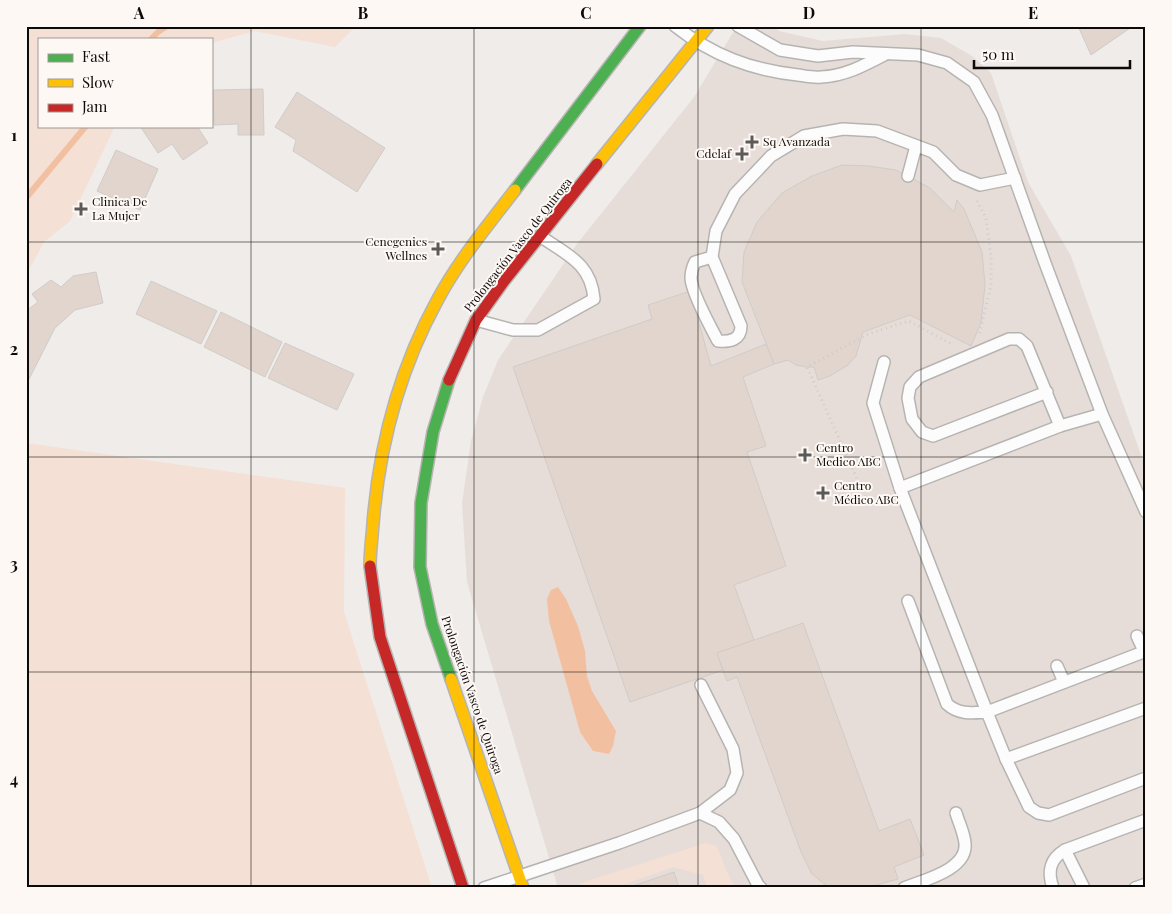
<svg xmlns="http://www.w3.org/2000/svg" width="1172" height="914" font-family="'Playfair Display',serif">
<rect width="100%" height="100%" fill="#efece9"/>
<!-- built -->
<polygon fill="#e7ddd8" points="737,26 774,26 779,31 823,41 905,34 941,38 972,56 991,73 1028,182 1071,256 1146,469 1146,888 558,888 467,582 462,503 471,441 483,397 498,360 577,244 694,97"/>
<!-- green -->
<g fill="#f4e0d4">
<polygon points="31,26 356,26 335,47 255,31 211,43 211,39 39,39 39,126 115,126 70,221 44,242 26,275 26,33"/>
<polygon points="26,443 345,488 344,612 432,888 26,888"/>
<path d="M 706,843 L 716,846 C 724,860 726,875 736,888 L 707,888 L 703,875 L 673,867 L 614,888 L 573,888 L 587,881 Z"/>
</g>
<!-- water -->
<polygon fill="#f2c0a0" points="558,587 566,599 578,626 585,651 587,676 592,691 616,731 613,746 609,754 593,751 580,732 549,621 547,599 551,590"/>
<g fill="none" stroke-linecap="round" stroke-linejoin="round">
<!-- stream -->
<g stroke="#f2c0a0" stroke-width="6">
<polyline points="151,39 158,32 167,26"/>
<polyline points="26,198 86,126"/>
</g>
</g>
<!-- building -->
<g fill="#e2d5cd" stroke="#cfccca">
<polygon points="1078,26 1133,26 1091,55"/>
<polygon points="263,89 264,135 238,135 238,124 214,125 213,90"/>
<polygon points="297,92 385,148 357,192 293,151 296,140 275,127"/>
<polygon points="140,126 197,126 208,143 183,160 172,144 158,153"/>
<polygon points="116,150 158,169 140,210 97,191"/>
<polygon points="842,165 869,166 896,170 930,188 954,212 957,200 964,209 982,252 985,285 981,323 971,346 910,315 863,332 856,356 848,365 830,376 818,380 814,367 807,367 796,365 788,360 774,364 742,282 744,252 757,222 782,193 812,176"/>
<polygon points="96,272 103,303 75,310 55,328 26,385 26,311 38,302 32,294 51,280 61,287 73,276"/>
<polygon points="151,281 217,311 201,344 136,314"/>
<polygon points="690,291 711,366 766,344 774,364 743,377 766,446 747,452 786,566 734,585 754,640 717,653 723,670 630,702 513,367 652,319 648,305"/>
<polygon points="221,312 282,342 265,377 204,347"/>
<polygon points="285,343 354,374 337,410 268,378"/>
<polygon points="803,623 879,831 910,819 924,855 894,867 898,879 865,888 834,888 827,886 812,874 801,852 737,677 727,681 723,670 717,653"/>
<polygon points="674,872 679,888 627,888"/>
</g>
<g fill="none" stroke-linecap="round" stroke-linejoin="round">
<!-- lane casing -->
<g stroke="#b6b4b2" stroke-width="14">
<g id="lane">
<path d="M 675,26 C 712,55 751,70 798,75 C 805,76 814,78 821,77 C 845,76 865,65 886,54"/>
<polyline points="738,26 780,50 818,56 853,52 918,55 947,63 974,82 992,115 1045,263 1102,414 1146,512"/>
<polyline points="908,176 916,146"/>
<path d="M 712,257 L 695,262 C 692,268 691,271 691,278 C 691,291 711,328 718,341 C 730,342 741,340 741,326 L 712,257 L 716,231 L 735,194 L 771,156 L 804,136 L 843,129 L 877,131 L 933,152 L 956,175 L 980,185 L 1015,178"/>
<path d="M 476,320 L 513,330 L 538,330 L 594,299 C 591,263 567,255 540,236"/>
<polyline points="884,362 873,403 900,488 987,712 1146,651"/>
<polyline points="1047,392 933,436 922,432 912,419 908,398 910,387 919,377 1009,339 1019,339 1027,346 1060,426"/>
<polyline points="900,488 1060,426 1102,414"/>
<path d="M 908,601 L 947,704 C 959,715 972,713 987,712 L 1006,759 L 1029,807 L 1038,813 L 1049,815 L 1146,778"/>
<polyline points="1137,636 1144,651"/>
<polyline points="1057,666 1064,682"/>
<polyline points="1006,759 1146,708"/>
<polyline points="700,813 719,822 734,839 758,885 761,888"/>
<polyline points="1065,850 1084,888"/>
<polyline points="484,888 619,843 700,813 730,790 737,773 733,749 701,685"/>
<path d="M 904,888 C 923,880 968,870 965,843 C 964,833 959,823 956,813"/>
<path d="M 1053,888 C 1047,871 1050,859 1065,850 L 1146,820"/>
<polyline points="1135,888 1146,884"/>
</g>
</g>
<!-- fast casing -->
<g stroke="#b6b4b2" stroke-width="14">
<g id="fast">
<polyline points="515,190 640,26"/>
<polyline points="449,380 433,432 421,503 420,567 432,624 451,679"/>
</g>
</g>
<!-- slow casing -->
<g stroke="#b6b4b2" stroke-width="14">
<g id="slow">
<polyline points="597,164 708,26"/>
<path d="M 370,566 C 370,552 372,538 373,524 C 379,446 400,368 438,299 C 459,260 488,225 515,190"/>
<polyline points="451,679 523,888"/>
</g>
</g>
<!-- jam casing -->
<g stroke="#b6b4b2" stroke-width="14">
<g id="jam">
<polyline points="449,380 476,320 504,281 597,164"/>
<polyline points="370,566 380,637 463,888"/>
</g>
</g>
<!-- path -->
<g stroke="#cdcccb" stroke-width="3" stroke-dasharray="1 4" stroke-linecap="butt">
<polyline points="977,201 986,218 991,258 991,286 979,336"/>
<polyline points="867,501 807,367 868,334 909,321 953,345"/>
</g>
<!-- lane -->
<use href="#lane" stroke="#fdfcfc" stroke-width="11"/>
<!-- fast -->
<use href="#fast" stroke="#4caf50" stroke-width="11"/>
<!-- slow -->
<use href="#slow" stroke="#ffc107" stroke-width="11"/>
<!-- jam -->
<use href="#jam" stroke="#c62828" stroke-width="11"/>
</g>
<!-- grid -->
<path fill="none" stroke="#0d0b0a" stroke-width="1" stroke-opacity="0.55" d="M 251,26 L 251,888M 474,26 L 474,888M 698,26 L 698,888M 921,26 L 921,888M 26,242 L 1146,242M 26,457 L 1146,457M 26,672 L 1146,672"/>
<!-- markers -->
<g fill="#5c5a58" stroke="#fef8f4" stroke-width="2">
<path d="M749.5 134.5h5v5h5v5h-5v5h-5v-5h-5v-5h5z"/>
<path d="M739.5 146.5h5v5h5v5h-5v5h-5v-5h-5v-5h5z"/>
<path d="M78.5 201.5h5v5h5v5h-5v5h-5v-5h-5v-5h5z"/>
<path d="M435.5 241.5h5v5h5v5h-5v5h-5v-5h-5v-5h5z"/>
<path d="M802.5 447.5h5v5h5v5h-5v5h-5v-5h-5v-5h5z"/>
<path d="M820.5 485.5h5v5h5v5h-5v5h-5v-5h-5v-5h5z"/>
</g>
<g text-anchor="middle" stroke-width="4" stroke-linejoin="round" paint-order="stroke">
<!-- poi labels -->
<g font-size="12" fill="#0d0b0a" stroke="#fef8f4" text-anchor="start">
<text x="763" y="146">Sq Avanzada</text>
<text x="731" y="158" text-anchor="end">Cdelaf</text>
<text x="92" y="206">Clinica De<tspan x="92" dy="14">La Mujer</tspan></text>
<text x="427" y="246" text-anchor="end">Cenegenics<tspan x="427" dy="14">Wellnes</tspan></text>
<text x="816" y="452">Centro<tspan x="816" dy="14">Medico ABC</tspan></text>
<text x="834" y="490">Centro<tspan x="834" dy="14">Médico ABC</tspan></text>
</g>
<!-- street labels -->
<g font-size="12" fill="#0d0b0a" stroke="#fef8f4">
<text transform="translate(518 245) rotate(-52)" y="4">Prolongación Vasco de Quiroga</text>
<text transform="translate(472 695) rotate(71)" y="4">Prolongación Vasco de Quiroga</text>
</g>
</g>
<!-- border -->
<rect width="1172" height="914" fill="none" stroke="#fef8f4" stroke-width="55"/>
<!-- legend -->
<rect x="38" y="38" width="175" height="90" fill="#fef8f4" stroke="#9e9996"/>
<rect x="48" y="54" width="25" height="8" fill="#4caf50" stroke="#9e9996"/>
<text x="82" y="62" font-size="15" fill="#0d0b0a">Fast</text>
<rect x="48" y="79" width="25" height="8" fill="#ffc107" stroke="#9e9996"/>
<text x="82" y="88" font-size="15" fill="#0d0b0a">Slow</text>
<rect x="48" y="104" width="25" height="8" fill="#c62828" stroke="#9e9996"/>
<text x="82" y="112" font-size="15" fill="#0d0b0a">Jam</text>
<!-- scale -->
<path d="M974 60v8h156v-8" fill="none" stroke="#0d0b0a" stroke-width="2.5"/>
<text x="982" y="60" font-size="15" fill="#0d0b0a" stroke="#fef8f4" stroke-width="4" paint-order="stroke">50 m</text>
<rect x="28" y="28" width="1116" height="858" fill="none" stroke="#0d0b0a" stroke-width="2"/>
<g font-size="16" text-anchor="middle" font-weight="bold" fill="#0d0b0a">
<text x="139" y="19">A</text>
<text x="363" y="19">B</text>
<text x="586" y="19">C</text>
<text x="809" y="19">D</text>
<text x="1033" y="19">E</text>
<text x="14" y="141">1</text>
<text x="14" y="355">2</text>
<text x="14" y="570">3</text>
<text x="14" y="785">4</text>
</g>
</svg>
